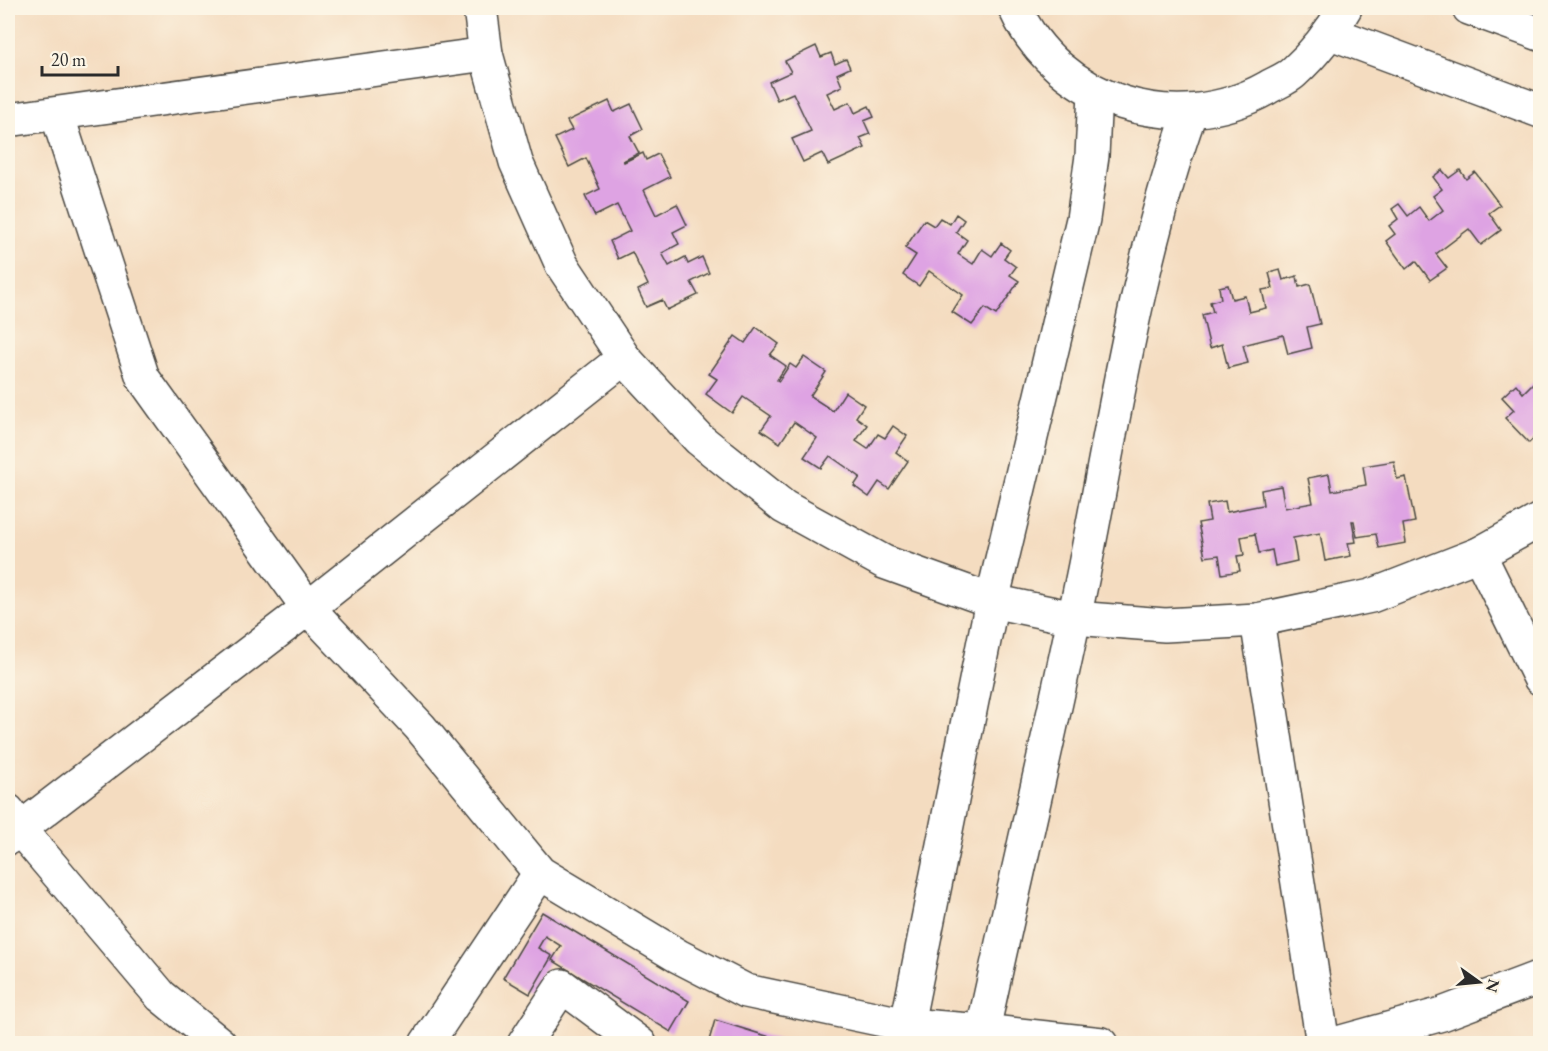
<svg xmlns="http://www.w3.org/2000/svg" width="1548" height="1051" font-family="'EB Garamond',serif">
<rect width="100%" height="100%" fill="#fcf5e5"/>
<filter id="ink" filterUnits="userSpaceOnUse"><feTurbulence type="fractalNoise" baseFrequency=".0167" numOctaves="2"/><feDisplacementMap in="SourceGraphic" scale="12" xChannelSelector="R" yChannelSelector="G"/><feConvolveMatrix kernelMatrix="1 2 1 2 8 2 1 2 1" color-interpolation-filters="sRGB"/></filter>
<filter id="wash" filterUnits="userSpaceOnUse"><feTurbulence type="fractalNoise" baseFrequency=".008" numOctaves="4" result="noise"/><feDisplacementMap in="SourceGraphic" scale="24" xChannelSelector="R" yChannelSelector="G"/><feGaussianBlur stdDeviation="1.35" result="paint"/><feColorMatrix in="noise" values="0 0 0 0 0 0 0 0 0 0 0 0 0 0 0 0 0 1.4 0 .05"/><feComposite in="paint" operator="in"/></filter>
<g filter="url(#wash)">
<rect width="100%" height="100%" fill="#f4dcc0"/>
<g id="blocks">
<!-- building -->
<g fill="#dea3e3">
<polygon points="816,46 821,57 831,53 835,64 846,59 850,68 837,74 842,86 827,93 835,109 850,102 855,113 869,106 874,117 864,121 870,134 860,138 865,148 828,165 822,153 803,162 792,139 811,131 793,93 777,100 769,82 791,72 785,61"/>
<polygon points="609,101 614,112 631,104 643,129 630,136 639,153 623,161 624,162 643,153 646,160 658,154 670,177 644,190 656,215 677,204 687,225 673,232 679,244 662,253 669,266 685,257 688,264 702,257 709,273 691,282 698,295 667,310 662,300 646,307 638,290 648,285 632,252 618,259 610,241 630,231 617,205 595,216 585,196 600,189 586,158 569,167 555,138 572,130 567,121"/>
<polygon points="1442,170 1449,178 1460,170 1466,179 1475,172 1500,205 1489,213 1501,230 1481,245 1469,229 1436,254 1447,268 1430,280 1416,261 1406,269 1386,241 1395,234 1389,226 1398,219 1392,209 1399,204 1408,216 1419,207 1429,221 1443,210 1433,196 1442,189 1433,177"/>
<polygon points="956,214 964,220 956,232 967,240 958,254 973,264 982,249 992,256 1001,243 1010,250 1004,258 1016,267 1010,275 1019,281 996,315 985,308 972,325 952,312 963,295 929,271 919,286 903,275 916,255 905,248 924,220 934,226 940,218 950,224"/>
<polygon points="1280,270 1283,280 1297,276 1299,287 1310,284 1320,324 1307,327 1312,348 1288,354 1283,335 1243,345 1248,363 1228,368 1222,344 1210,348 1202,315 1213,312 1210,302 1221,299 1219,287 1228,285 1232,299 1245,296 1249,312 1266,308 1262,290 1273,288 1269,273"/>
<polygon points="756,327 779,344 770,355 786,366 777,380 779,381 790,364 796,368 804,357 826,372 810,396 833,411 845,392 864,405 856,417 867,425 856,441 868,449 878,434 885,438 893,426 907,436 896,452 908,461 889,489 879,482 869,497 854,486 860,477 830,456 821,468 804,457 817,438 794,422 780,443 761,430 771,416 743,397 732,413 706,394 717,379 709,374 735,336 745,343"/>
<polygon points="1540,376 1540,434 1539,433 1529,443 1505,418 1514,410 1502,397 1516,384 1523,393"/>
<polygon points="1394,461 1397,479 1406,477 1415,522 1403,524 1406,543 1379,548 1376,534 1357,537 1354,521 1352,521 1356,542 1348,543 1351,556 1325,561 1320,533 1293,538 1297,561 1275,566 1272,550 1259,553 1255,534 1241,537 1244,555 1237,556 1240,571 1222,574 1219,555 1205,557 1198,523 1210,521 1207,504 1225,501 1227,512 1263,505 1261,490 1281,486 1285,508 1313,503 1308,478 1329,474 1332,491 1366,485 1363,466"/>
<polygon points="542,912 689,1001 671,1032 552,960 561,946 545,936 538,948 552,956 530,994 503,978"/>
<polygon points="715,1020 786,1042 786,1044 708,1044"/>
</g>
</g>
</g>
<g filter="url(#ink)">
<use href="#blocks" fill-opacity="0" stroke="#494641" stroke-width="1.5"/>
<g fill="none" stroke-linecap="round" stroke-linejoin="round">
<!-- minor casing -->
<g stroke="#494641" stroke-width="36">
<g id="minor">
<polyline points="480,8 486,54 516,162 562,265 624,358 699,439 784,507 884,562 992,601 1074,618 1165,625 1257,620 1371,596 1479,554 1540,520"/>
<path d="M 1015,8 C 1058,103 1176,139 1267,88 C 1275,83 1287,79 1294,72 C 1315,53 1331,32 1345,8"/>
<polyline points="1469,8 1540,34"/>
<polyline points="1331,33 1540,111"/>
<polyline points="57,114 143,378 308,608 420,727 540,873 678,956 746,991 907,1025 983,1031 1102,1044"/>
<polyline points="8,120 486,54"/>
<polyline points="1479,554 1540,678"/>
<polyline points="1257,620 1323,1044"/>
<polyline points="8,811 20,829 161,996 220,1044"/>
<polyline points="8,838 308,608 624,358"/>
<polyline points="426,1044 540,873"/>
<polyline points="524,1044 562,986 640,1044"/>
<polyline points="903,1044 992,601 1083,219 1092,156 1095,92"/>
<path d="M 980,1044 C 1014,884 1053,725 1085,565 C 1115,414 1138,259 1190,113"/>
<polyline points="1334,1044 1442,1014 1540,977"/>
</g>
</g>
<!-- minor -->
<use href="#minor" stroke="#fff" stroke-width="33"/>
</g>
</g>
<!-- margin -->
<rect width="1548" height="1051" fill="none" stroke="#fcf5e5" stroke-width="30"/>
<!-- north arrow -->
<g transform="translate(1479 982) rotate(105)" stroke="#fcf5e5" stroke-width="4.5" paint-order="stroke">
<path d="M0-4.5L10 22L0 15L-10 22Z" fill="#2b2b2b"/>
<text y="-9" font-size="16" font-weight="bold" text-anchor="middle" fill="#2b2b2b">N</text>
</g>
<!-- scale -->
<path d="M42 66v9h76v-9" fill="none" stroke="#2b2b2b" stroke-width="3"/>
<text x="51" y="66" font-size="18" fill="#2b2b2b" stroke="#fcf5e5" stroke-width="4.5" paint-order="stroke">20 m</text>
</svg>
